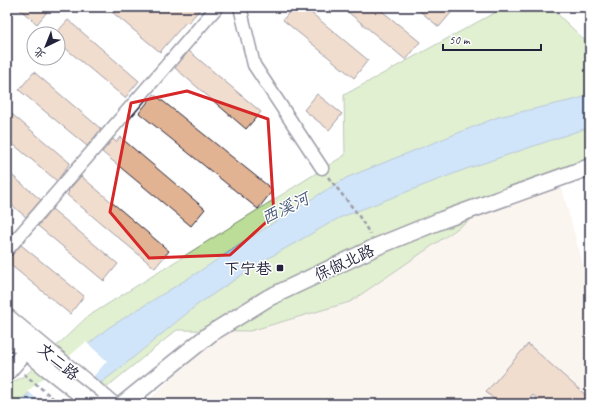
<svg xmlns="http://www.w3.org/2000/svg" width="597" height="411" font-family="Caveat,'LXGW WenKai TC',sans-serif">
<rect width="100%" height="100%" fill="#fff"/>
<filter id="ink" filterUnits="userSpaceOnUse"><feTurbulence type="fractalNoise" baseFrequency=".025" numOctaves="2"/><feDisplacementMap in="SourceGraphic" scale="8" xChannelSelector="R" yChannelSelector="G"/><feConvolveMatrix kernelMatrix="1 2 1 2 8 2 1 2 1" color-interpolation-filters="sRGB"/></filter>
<g filter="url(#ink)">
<!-- built -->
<polygon fill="#f6e8de" points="561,185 590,290 590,404 158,404 151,398 221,330 486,209"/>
<!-- green -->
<polygon fill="#bbdd97" stroke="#6e8069" points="505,7 550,7 590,45 590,176 486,209 350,302 250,331 177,330 86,404 7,404 7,386 27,374 87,317 345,155 344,95"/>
<!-- water -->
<polygon fill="#97c5f1" stroke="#6884a8" points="590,94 590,126 584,129 466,169 339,218 258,264 197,305 118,370 73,404 16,404 108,328 200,271 285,215 348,177 498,117 578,99"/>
<!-- pier -->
<polygon fill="#fff" points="86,342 107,361 69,404 42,404 28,391"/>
<!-- building -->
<g fill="#e1b392" stroke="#22223b">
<polygon points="17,7 51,7 37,24"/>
<polygon points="106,7 202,7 188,23 186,22 160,52"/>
<polygon points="293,7 304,7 368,60 354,78 283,20"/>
<polygon points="342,7 377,7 420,42 406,60"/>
<polygon points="415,7 456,7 439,27"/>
<polygon points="68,20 139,81 125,98 58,42 58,31"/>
<polygon points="189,51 261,112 246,129 175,68"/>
<polygon points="34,72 101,129 87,146 19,90"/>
<polygon points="154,94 273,190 258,209 139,113"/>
<polygon points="317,94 342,114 329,130 304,110"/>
<polygon points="7,110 70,163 57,181 7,139"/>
<polygon points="120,137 205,209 191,226 102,152 113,139 116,142"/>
<polygon points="7,171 41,200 26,217 7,201"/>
<polygon points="81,176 169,251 155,268 67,195 69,192 68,191"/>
<polygon points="52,209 118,264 104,281 38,226"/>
<polygon points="21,245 84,296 70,314 7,262 7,257 12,255"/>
<polygon points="528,344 590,399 590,404 543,404 533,395 525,404 499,404 486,392"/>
</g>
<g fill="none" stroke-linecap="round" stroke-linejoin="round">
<!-- minor casing -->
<g stroke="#22223b" stroke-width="15">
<g id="minor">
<polyline points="240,7 254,65 322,168"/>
<polyline points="7,250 217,7"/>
</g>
</g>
<!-- tertiary casing -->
<g stroke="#22223b" stroke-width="18">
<polyline id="tertiary" points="7,373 26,351"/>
</g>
<!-- secondary casing -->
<g stroke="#22223b" stroke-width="19">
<g id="secondary">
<polyline points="7,317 112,404"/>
<polyline points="7,335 47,368"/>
<polyline points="123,404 210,334 268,298 378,246 442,220 590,167"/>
</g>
</g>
<!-- path -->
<g stroke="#22223b" stroke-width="2.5" stroke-dasharray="4 3" stroke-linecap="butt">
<polyline points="328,177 357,213 370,234"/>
<polyline points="24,374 60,404"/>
</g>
<!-- minor -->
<use href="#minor" stroke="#fff" stroke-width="12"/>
<!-- tertiary -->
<use href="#tertiary" stroke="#fff" stroke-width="15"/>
<!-- secondary -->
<use href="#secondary" stroke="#fff" stroke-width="16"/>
<!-- secondary-bridge casing -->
<g stroke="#22223b" stroke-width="19" stroke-linecap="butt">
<polyline id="secondary-bridge" points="47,368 93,404"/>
</g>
<!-- secondary-bridge -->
<use href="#secondary-bridge" stroke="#fff" stroke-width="16"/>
</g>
</g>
<!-- marked area -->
<path d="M0 0H597V411H0ZM 187,91 L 268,119 L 274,215 L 230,255 L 149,258 L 110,212 L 131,103 Z" fill="#fff" fill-opacity=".55" fill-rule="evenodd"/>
<path fill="none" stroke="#d62828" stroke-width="3" stroke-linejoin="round" d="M 187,91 L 268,119 L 274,215 L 230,255 L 149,258 L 110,212 L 131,103 Z"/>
<!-- markers -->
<rect fill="#22223b" stroke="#fff" stroke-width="1.5" x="276" y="264" width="8" height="8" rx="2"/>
<g text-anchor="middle" stroke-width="3" stroke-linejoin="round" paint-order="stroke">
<!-- street labels -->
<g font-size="16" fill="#22223b" stroke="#fff">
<text transform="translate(344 262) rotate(-25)" y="6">保俶北路</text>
<text transform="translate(59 361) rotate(40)" y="6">文二路</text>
</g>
<!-- poi labels -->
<g font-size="16" fill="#22223b" stroke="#fff" text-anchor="end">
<text x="272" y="274">下宁巷</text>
</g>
<!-- water labels -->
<g font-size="17" font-style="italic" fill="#4b5b7b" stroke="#fff">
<text transform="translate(285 208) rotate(-26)" y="6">西溪河</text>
</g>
</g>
<!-- margin -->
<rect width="597" height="411" fill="none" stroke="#fff" stroke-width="24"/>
<rect x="12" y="12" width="573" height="387" fill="none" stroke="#22223b" stroke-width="1.5" filter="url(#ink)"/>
<!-- north arrow -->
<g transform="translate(46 46) rotate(223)"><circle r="19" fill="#ffffff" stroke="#a7a7b1"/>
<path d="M0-3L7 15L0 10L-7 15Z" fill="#22223b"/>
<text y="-6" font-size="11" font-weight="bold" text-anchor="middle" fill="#22223b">北</text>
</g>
<!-- scale -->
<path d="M443 44v6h98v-6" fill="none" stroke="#22223b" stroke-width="2"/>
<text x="449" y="44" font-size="12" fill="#22223b" stroke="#ffffff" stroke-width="3" paint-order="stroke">50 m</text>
</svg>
